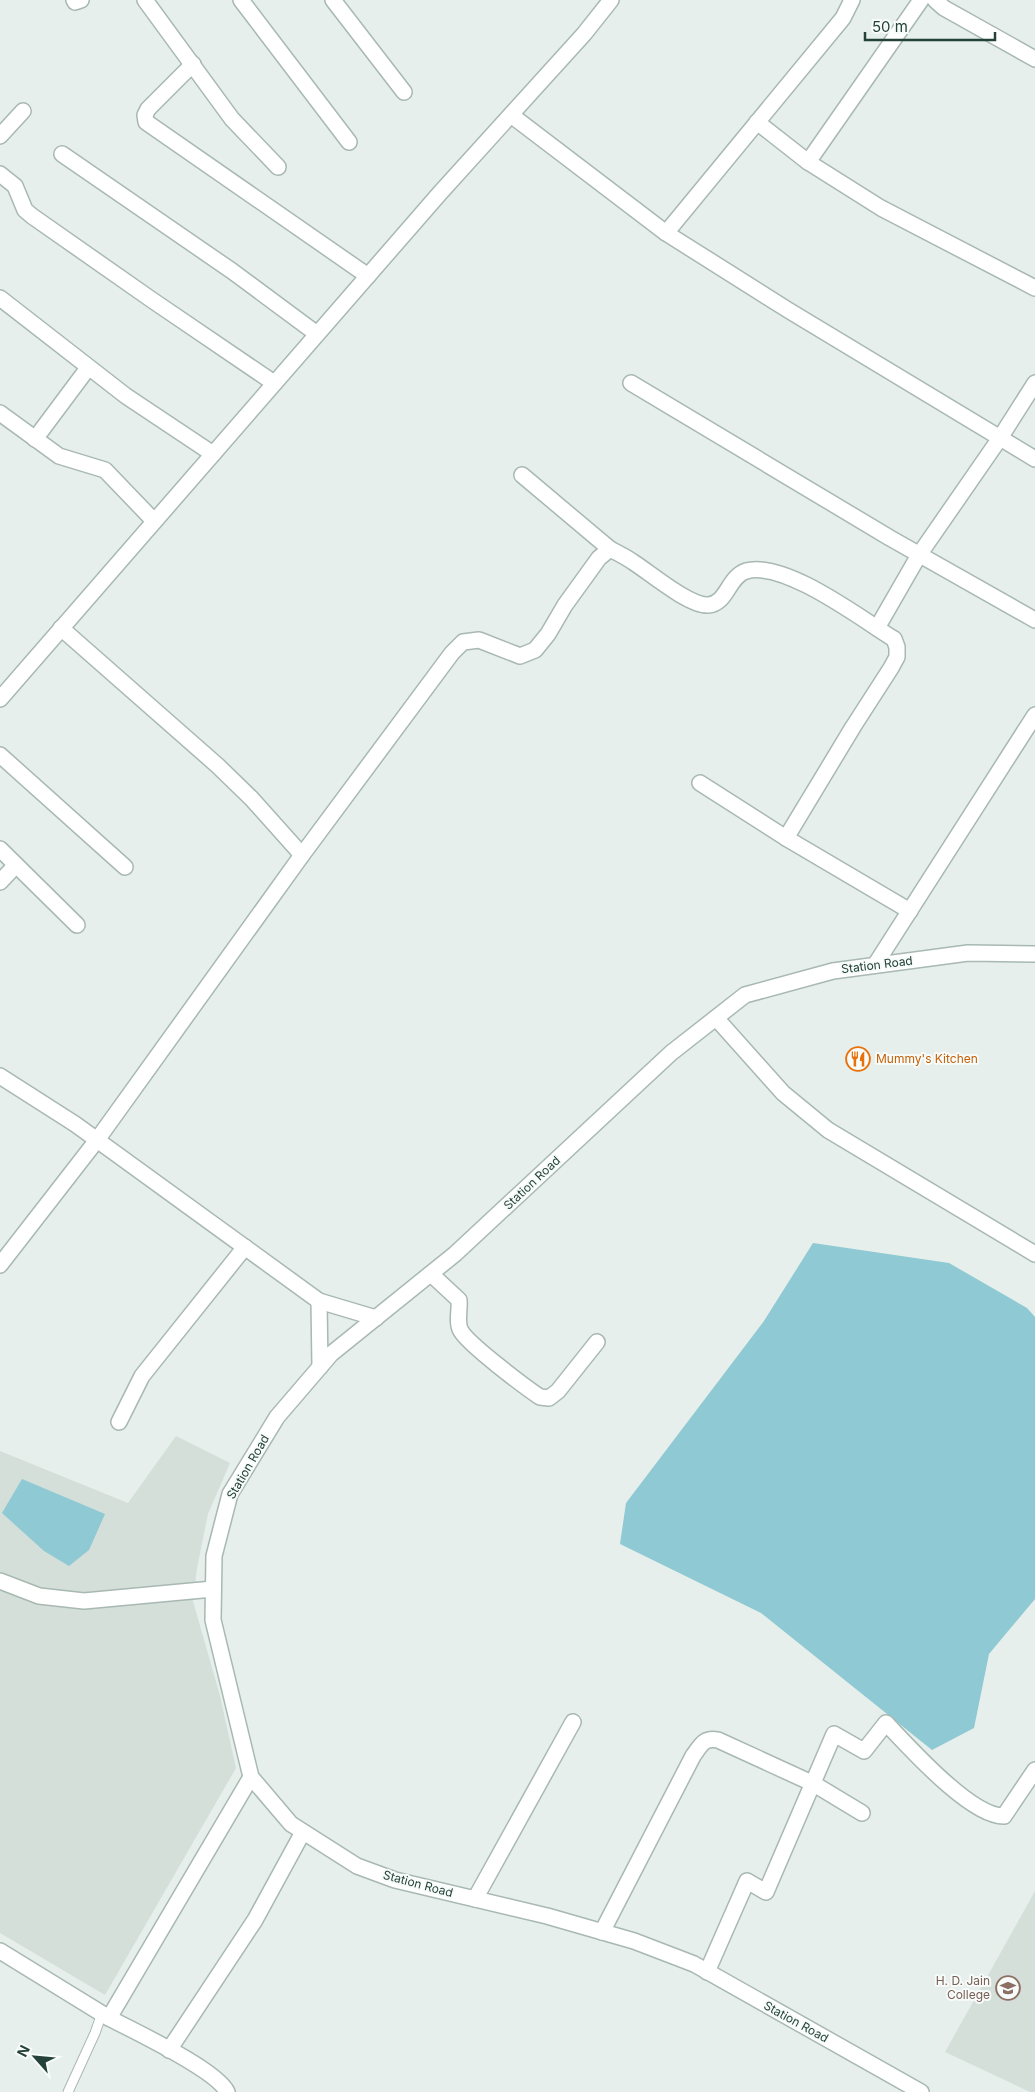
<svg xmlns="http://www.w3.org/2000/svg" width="1035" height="2092" font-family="Inter,sans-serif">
<rect width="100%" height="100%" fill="#e6efeb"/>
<!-- built -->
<g fill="#d4dfda">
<polygon points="176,1436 230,1463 208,1514 197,1568 193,1601 220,1696 236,1768 105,1995 0,1933 0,1451 128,1503"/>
<polygon points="1035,1891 1035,2092 1030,2092 945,2052"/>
</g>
<!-- water -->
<g fill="#8ec9d4">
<polygon points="813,1243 949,1263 1027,1308 1035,1317 1035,1599 989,1654 974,1728 932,1750 761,1613 620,1544 626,1503 764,1321"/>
<polygon points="22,1479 105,1514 89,1550 69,1566 44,1551 2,1513"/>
</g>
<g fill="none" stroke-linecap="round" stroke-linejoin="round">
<!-- lane casing -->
<g stroke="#a8b8b2" stroke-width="11">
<polyline id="lane" points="68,2092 95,2033 102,2013"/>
</g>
<!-- street casing -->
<g stroke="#a8b8b2" stroke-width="18">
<g id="street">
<polyline points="74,0 75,2 81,0"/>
<polyline points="145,0 232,119 278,167"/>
<polyline points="241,0 349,142"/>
<polyline points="333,0 404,92"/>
<polyline points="935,0 944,8 1035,59"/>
<polyline points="193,64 148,109 145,115 146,122 368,276"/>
<polyline points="511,115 666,233 788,310 1035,459"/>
<polyline points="757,122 808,162 881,208 1035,288"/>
<polyline points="0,136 23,111"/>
<polyline points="62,154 232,271 317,334"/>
<polyline points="808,162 921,0"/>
<polyline points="0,174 15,186 25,210 32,216 152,300 274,383"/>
<polyline points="666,233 843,18 852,0"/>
<polyline points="0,298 126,396 213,454"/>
<polyline points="631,383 890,538 1035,620"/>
<polyline points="0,413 59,456 105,470 154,521"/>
<polyline points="35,439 88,368"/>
<polyline points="522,475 610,549"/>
<polyline points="61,628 218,766 251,798 302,855"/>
<polyline points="877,628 919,555 1000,438 1035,383"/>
<polyline points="0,699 440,193 584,34 611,0"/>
<polyline points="0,755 125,867"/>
<polyline points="700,783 786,838 910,911"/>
<polyline points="0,849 77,925"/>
<polyline points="0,882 16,865"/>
<polyline points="875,965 1035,715"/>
<polyline points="716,1018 783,1093 828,1130 1035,1254"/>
<polyline points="0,1076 75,1124 319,1301 376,1318"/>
<path d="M 0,1265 L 97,1140 L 302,855 L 452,653 L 463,642 L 479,640 L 520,656 L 535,650 L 548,634 L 565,605 L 599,558 L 610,549 C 618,553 626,557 633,562 C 649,572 689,606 708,605 C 727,604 728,577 746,571 C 784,560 860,618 894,639 L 897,647 L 897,657 L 891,668 L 853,727 L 786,838"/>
<path d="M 431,1274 L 459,1300 C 460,1310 456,1323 461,1331 C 468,1344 525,1387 540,1397 L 549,1398 L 558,1391 L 597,1342"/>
<polyline points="319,1301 320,1367"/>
<polyline points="119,1422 142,1376 245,1247"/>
<polyline points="0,1581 39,1596 84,1601 213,1589"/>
<polyline points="475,1899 573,1722"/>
<path d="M 602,1932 L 693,1756 C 701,1745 704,1737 718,1740 L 814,1784 L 862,1813"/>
<polyline points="0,1951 109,2018 251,1777"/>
<path d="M 707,1972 L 747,1881 L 766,1892 L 834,1734 L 864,1751 L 886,1723 C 908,1746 971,1817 1004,1816 L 1035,1770"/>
<path d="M 109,2018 C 134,2031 217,2070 227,2092"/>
<polyline points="169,2050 255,1920 303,1832"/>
<polyline points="921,2092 694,1964 634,1941 547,1916 395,1880 357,1866 291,1824 251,1777 213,1620 214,1556 230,1494 277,1417 331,1354 455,1254 671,1053 745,995 833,971 968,953 1035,954"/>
</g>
</g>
<!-- lane -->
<use href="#lane" stroke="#fff" stroke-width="9"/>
<!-- street -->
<use href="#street" stroke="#fff" stroke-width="15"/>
</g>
<!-- icons -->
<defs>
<g id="restaurant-ring" transform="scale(1.25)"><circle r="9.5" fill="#f7fbf9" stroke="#e8710a" stroke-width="1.5"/><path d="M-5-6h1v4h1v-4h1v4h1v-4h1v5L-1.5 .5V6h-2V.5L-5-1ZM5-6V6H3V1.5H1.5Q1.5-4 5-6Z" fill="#e8710a"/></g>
<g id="university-ring" transform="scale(1.25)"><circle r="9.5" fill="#f7fbf9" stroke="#8d6e63" stroke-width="1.5"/><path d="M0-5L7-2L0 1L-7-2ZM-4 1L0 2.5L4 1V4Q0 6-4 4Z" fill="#8d6e63"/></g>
</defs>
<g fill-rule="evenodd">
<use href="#restaurant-ring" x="858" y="1059"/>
<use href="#university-ring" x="1008" y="1988"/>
</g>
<g text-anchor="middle" stroke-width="4" stroke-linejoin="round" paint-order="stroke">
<!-- street labels -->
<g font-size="12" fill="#24423a" stroke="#f7fbf9">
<text transform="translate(877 965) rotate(-7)" y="4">Station Road</text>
<text transform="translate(532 1183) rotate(-43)" y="4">Station Road</text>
<text transform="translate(248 1467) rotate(-60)" y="4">Station Road</text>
<text transform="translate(418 1884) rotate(15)" y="4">Station Road</text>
<text transform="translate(796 2022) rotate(29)" y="4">Station Road</text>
</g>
<!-- food labels -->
<g font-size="12" fill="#c56008" stroke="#f7fbf9" text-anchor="start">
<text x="876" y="1063">Mummy's Kitchen</text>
</g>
<!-- education labels -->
<g font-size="12" fill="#785e54" stroke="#f7fbf9" text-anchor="end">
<text x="990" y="1985">H. D. Jain<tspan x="990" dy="14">College</tspan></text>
</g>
</g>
<!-- north arrow -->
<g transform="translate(35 2057) rotate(297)" stroke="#f7fbf9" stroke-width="4" paint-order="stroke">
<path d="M0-4L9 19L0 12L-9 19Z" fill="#24423a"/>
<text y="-8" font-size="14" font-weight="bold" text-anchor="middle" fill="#24423a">N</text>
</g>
<!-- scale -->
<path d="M865 32v8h130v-8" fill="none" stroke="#24423a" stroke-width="2.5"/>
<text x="872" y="32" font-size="15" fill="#24423a" stroke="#f7fbf9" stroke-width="4" paint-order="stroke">50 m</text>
</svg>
